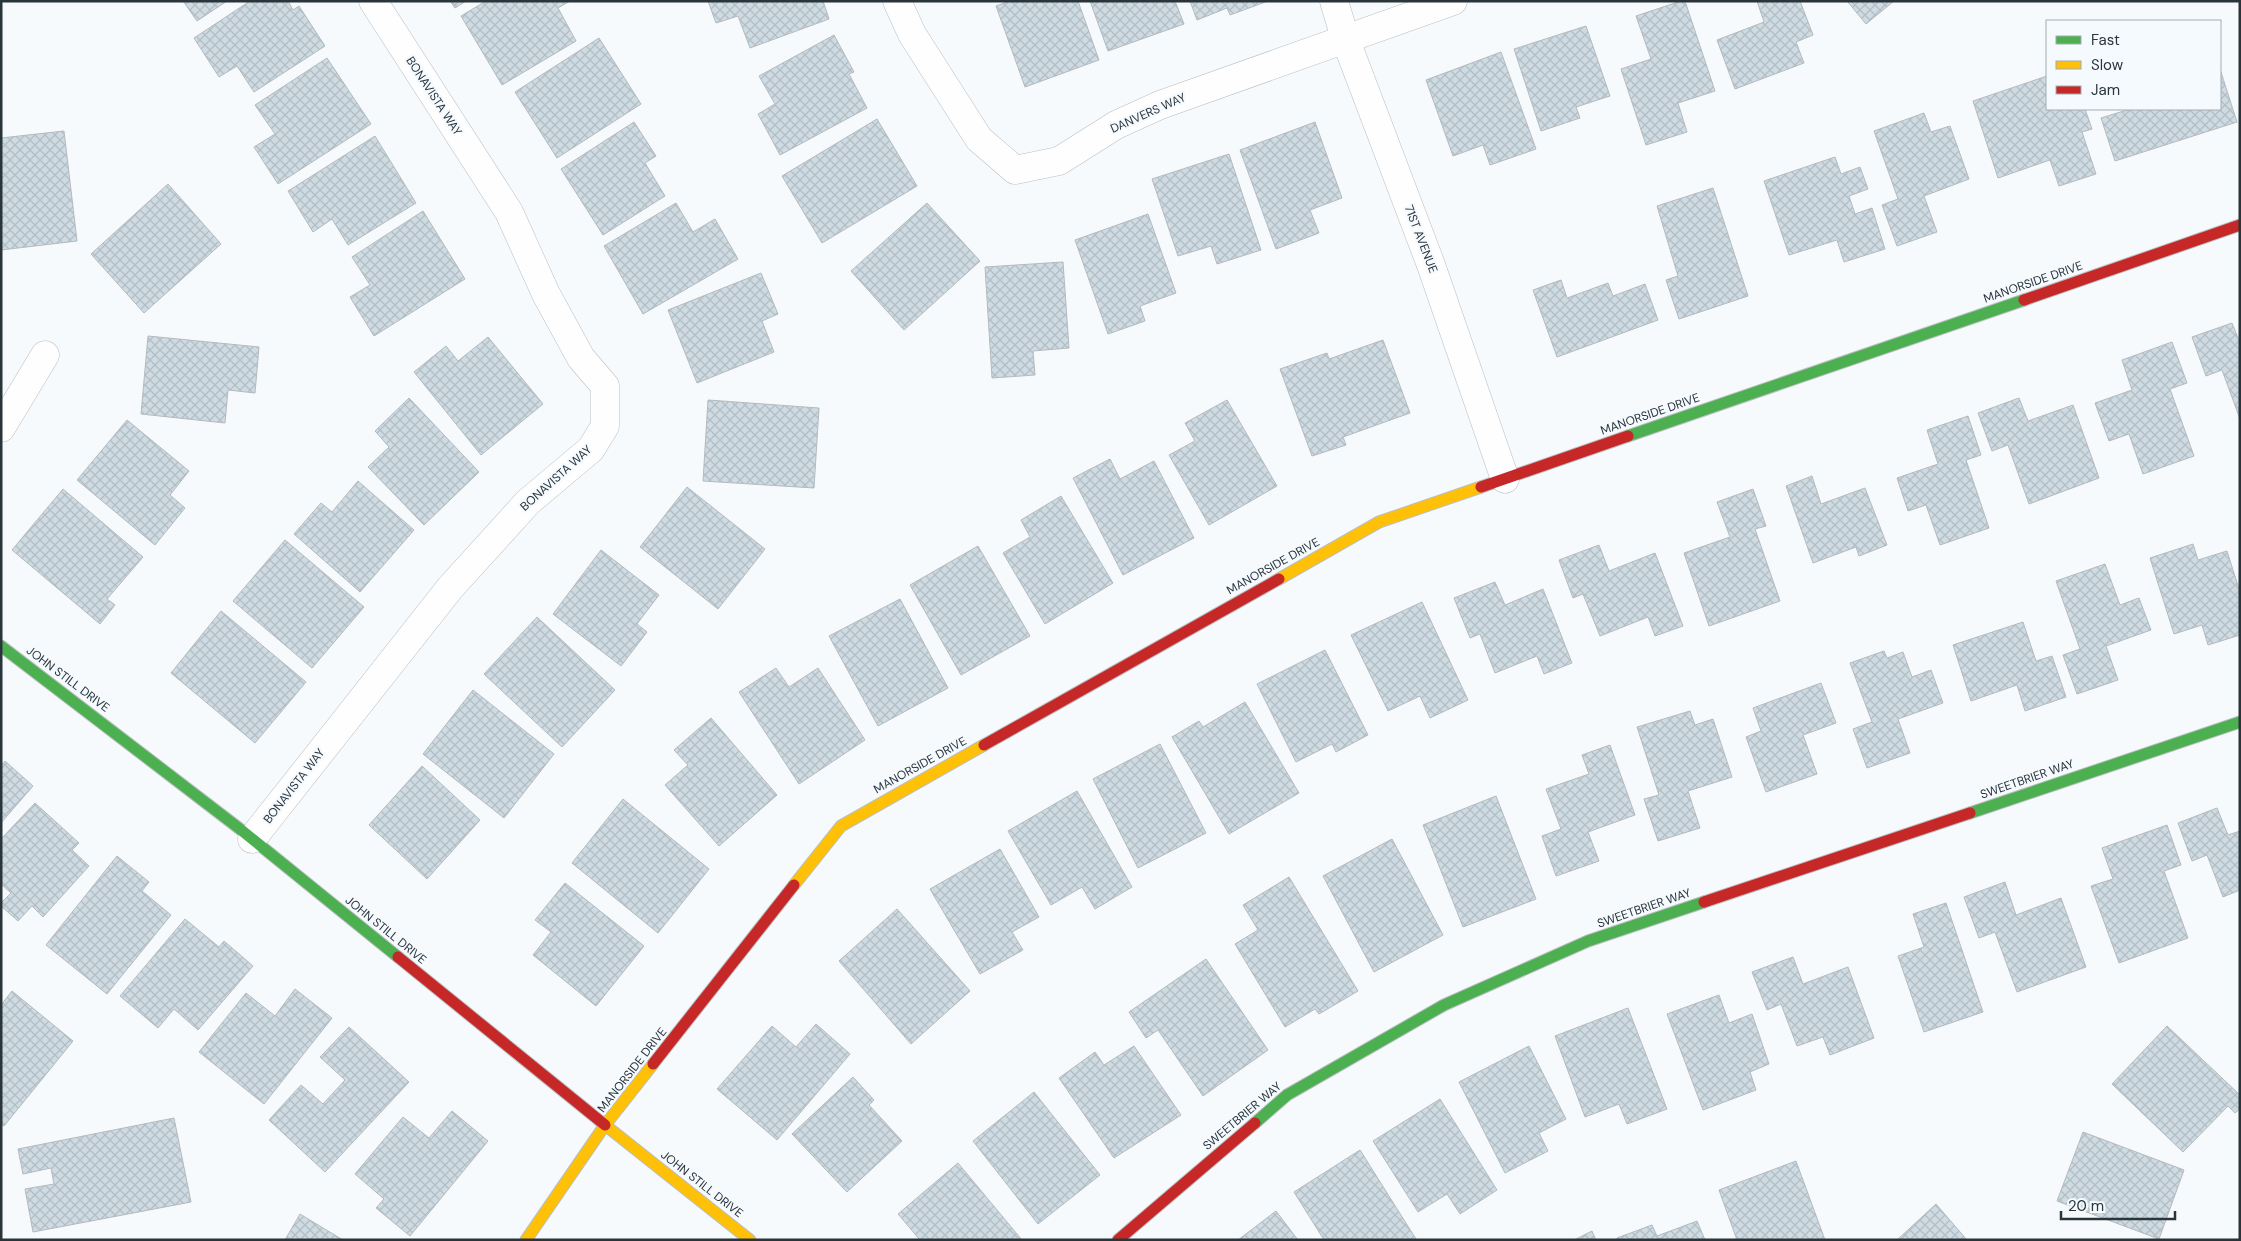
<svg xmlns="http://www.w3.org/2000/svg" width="2241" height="1241" font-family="'DM Sans',sans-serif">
<defs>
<pattern id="building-cross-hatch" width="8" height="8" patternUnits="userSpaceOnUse" patternTransform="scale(1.25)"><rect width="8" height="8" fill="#cfdbe3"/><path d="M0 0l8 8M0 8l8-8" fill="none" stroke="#b2bdc4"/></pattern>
</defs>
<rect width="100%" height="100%" fill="#f7fafc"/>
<!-- building -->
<g fill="url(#building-cross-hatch)" stroke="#b4babe">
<polygon points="183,1 227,1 197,21"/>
<polygon points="250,1 288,1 293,10 299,6 325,46 254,92 237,66 219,77 194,38"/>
<polygon points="450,1 466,1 455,8"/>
<polygon points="486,1 570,1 558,8 576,41 502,85 461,16"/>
<polygon points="708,1 823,1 829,19 750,48 738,16 716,23"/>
<polygon points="1010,1 1078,1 1099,60 1025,87 996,6"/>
<polygon points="1090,1 1175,1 1184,24 1108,51"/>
<polygon points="1190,1 1268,1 1230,15 1227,8 1197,20"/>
<polygon points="1681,1 1685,1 1715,91 1678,103 1687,132 1646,145 1621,69 1651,59 1636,16"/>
<polygon points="1757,1 1800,1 1813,35 1796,42 1804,63 1735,89 1717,40 1764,22"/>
<polygon points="1847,1 1894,1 1866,24"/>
<polygon points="1586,26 1610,96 1576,107 1580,118 1541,131 1514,49"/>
<polygon points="834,35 854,72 849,74 867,108 780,155 758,114 775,104 759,76"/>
<polygon points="599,38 641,104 557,158 515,92"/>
<polygon points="1501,52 1536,149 1490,165 1483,145 1453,156 1426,80"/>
<polygon points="327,58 371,124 278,184 254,147 275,134 255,105"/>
<polygon points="2220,69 2237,122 2115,161 2101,118 2130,109 2220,109"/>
<polygon points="2047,76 2047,109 2085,109 2092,129 2082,132 2096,174 2059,186 2050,160 1998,178 1973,101"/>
<polygon points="1924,113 1931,132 1950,126 1969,179 1924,196 1937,232 1897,246 1882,205 1898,199 1874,131"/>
<polygon points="877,119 917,186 822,243 782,176"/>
<polygon points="634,122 656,156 645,163 665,196 603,235 561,169"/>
<polygon points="1315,122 1342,198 1310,210 1319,233 1276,249 1240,150"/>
<polygon points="64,131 77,241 1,250 1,138"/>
<polygon points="375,136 416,203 348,245 332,219 313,232 288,191"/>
<polygon points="1229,154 1261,250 1217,264 1211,246 1178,256 1152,179"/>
<polygon points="1835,157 1841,174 1860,167 1868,189 1849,196 1855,214 1872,208 1885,249 1844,262 1837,240 1789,255 1764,181"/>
<polygon points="168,184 221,244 144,313 91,254"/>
<polygon points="1713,188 1748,296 1679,319 1666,280 1678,276 1657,206"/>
<polygon points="676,203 693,232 715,219 738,259 643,314 604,246"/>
<polygon points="927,203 980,261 904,330 851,271"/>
<polygon points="423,211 465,279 374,336 350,297 370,285 352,257"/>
<polygon points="1148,214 1176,293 1140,306 1145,321 1108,334 1075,240"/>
<polygon points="1063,262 1069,348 1033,351 1035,375 992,378 985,267"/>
<polygon points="761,273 778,314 762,321 774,352 697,383 668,310"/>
<polygon points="1561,280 1567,298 1608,283 1613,296 1645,284 1658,320 1557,357 1533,290"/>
<polygon points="2232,323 2240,343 2240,419 2222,370 2206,376 2192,337"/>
<polygon points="148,336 259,347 255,393 228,390 225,423 141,414"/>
<polygon points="488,337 543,404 481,455 414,372 446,346 458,361"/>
<polygon points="1383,340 1410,413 1343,437 1346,445 1312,456 1280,369 1327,353 1329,359"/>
<polygon points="2172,342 2187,383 2170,389 2194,456 2143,474 2129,434 2109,441 2095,403 2132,390 2122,360"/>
<polygon points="409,398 479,472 424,525 368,467 389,447 375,431"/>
<polygon points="2019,398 2028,421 2073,405 2099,478 2029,504 2008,445 1992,451 1978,413"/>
<polygon points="708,400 819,408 814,488 703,481"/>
<polygon points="1227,400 1277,486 1209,525 1169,455 1195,441 1185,423"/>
<polygon points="1968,416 1981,455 1966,460 1989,528 1940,545 1926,505 1908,511 1897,478 1938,464 1927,430"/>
<polygon points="127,420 189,471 170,495 185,508 155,545 77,480"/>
<polygon points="1110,459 1120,479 1154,461 1194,538 1123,575 1073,478"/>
<polygon points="1812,476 1821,504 1865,488 1887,545 1859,556 1856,547 1813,563 1786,486"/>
<polygon points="358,481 414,530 360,592 294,534 321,503 332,512"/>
<polygon points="687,487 765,549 718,609 640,547"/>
<polygon points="63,489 143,557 107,599 115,605 100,624 12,550"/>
<polygon points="1753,489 1766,526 1755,529 1780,601 1709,626 1684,553 1730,537 1717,502"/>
<polygon points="1061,496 1113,583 1045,624 1003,553 1030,537 1021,520"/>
<polygon points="285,540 364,607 312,668 233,601"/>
<polygon points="2193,544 2198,560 2227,551 2240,592 2240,635 2208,645 2202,625 2174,634 2150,558"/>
<polygon points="1599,545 1609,571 1655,553 1683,626 1655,636 1648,617 1600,636 1583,594 1573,598 1559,560"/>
<polygon points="978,546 1030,636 961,675 910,585"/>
<polygon points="601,550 659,595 637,624 647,632 621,666 553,614"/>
<polygon points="2105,564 2120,605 2139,598 2151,630 2106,646 2118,680 2077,694 2063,655 2080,649 2056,581"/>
<polygon points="1495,582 1505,605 1543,589 1572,663 1544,674 1537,656 1495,673 1480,634 1470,638 1454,598"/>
<polygon points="900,599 948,688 878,726 829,636"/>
<polygon points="1422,602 1468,700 1430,718 1420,696 1388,711 1351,635"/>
<polygon points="221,611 306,682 255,743 171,673"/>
<polygon points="537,617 615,690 562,747 484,674"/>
<polygon points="2023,622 2036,661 2052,656 2066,697 2025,711 2017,685 1971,701 1953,645"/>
<polygon points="1325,650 1368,735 1336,752 1332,744 1296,762 1257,684"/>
<polygon points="1884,651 1887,658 1903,652 1912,677 1931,670 1943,703 1898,719 1910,753 1867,768 1853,729 1872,722 1850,663"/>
<polygon points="776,668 789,687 818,668 865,740 799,784 739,692"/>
<polygon points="1821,683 1836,723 1803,735 1817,774 1766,792 1746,737 1761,731 1753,708"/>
<polygon points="473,690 554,754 504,818 423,754"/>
<polygon points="1245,702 1299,793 1229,834 1172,737 1199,721 1203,727"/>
<polygon points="1690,711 1695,725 1713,719 1732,777 1688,791 1700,828 1658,841 1644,799 1659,795 1637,727"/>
<polygon points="711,718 777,795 719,846 665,785 688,765 674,750"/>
<polygon points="1160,744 1206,833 1138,868 1093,779"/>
<polygon points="1610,745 1635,815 1588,832 1599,861 1556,876 1542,836 1561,829 1546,789 1589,774 1582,755"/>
<polygon points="5,761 33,786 1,823 1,766"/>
<polygon points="422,766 480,820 427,879 369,825"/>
<polygon points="1077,791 1132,887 1095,909 1082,887 1051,905 1008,831"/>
<polygon points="1496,796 1536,899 1463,927 1423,825"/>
<polygon points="623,799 709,869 658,933 572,863"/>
<polygon points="35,803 79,843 72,850 89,866 43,917 32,906 18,921 1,906 1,903 11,893 1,884 1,839"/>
<polygon points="2217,808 2228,835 2240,831 2240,890 2223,897 2207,855 2192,861 2178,823"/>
<polygon points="2167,825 2181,865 2164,871 2188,938 2119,963 2091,886 2113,879 2102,848"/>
<polygon points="1392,839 1443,935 1374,972 1323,876"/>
<polygon points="1000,849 1039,917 1012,932 1023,950 980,974 930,889"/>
<polygon points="117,856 149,882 142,891 171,915 107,994 46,945"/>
<polygon points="1289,877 1358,991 1319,1014 1315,1009 1285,1027 1235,944 1258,930 1243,905"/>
<polygon points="2005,882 2016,915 2061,898 2086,967 2017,992 1995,932 1979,938 1964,897"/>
<polygon points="565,883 644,946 596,1006 533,955 551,932 535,920"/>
<polygon points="1946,903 1983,1012 1924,1032 1898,956 1924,947 1913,914"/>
<polygon points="897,909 970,991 911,1044 839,961"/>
<polygon points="185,919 219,947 224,941 253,966 198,1030 174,1009 158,1028 120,996"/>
<polygon points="1793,957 1803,984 1848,967 1874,1038 1830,1055 1823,1037 1797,1046 1781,1004 1767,1010 1752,972"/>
<polygon points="1206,959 1268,1050 1203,1096 1158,1030 1146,1038 1129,1012"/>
<polygon points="295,989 332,1018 264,1104 199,1052 246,993 275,1016"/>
<polygon points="12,991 73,1041 4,1126 1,1124 1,1005"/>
<polygon points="1719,995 1729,1023 1752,1014 1769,1064 1750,1072 1756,1090 1703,1110 1667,1014"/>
<polygon points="1628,1008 1667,1109 1627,1124 1619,1104 1585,1117 1555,1036"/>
<polygon points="816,1024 850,1054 777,1140 717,1089 772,1026 796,1047"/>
<polygon points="2167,1026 2240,1095 2240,1109 2235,1113 2228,1106 2183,1152 2112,1084"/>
<polygon points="349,1027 409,1082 325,1172 269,1120 301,1085 323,1104 345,1080 320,1057"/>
<polygon points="1134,1046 1181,1115 1114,1158 1059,1078 1095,1052 1104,1065"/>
<polygon points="1529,1046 1566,1119 1539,1133 1548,1151 1505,1173 1459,1082"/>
<polygon points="853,1077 874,1100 869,1105 902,1141 847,1192 792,1134"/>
<polygon points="1034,1092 1100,1175 1038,1224 973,1141"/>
<polygon points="1440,1099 1497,1190 1460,1214 1447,1194 1418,1212 1373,1141"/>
<polygon points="452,1111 488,1141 410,1236 376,1208 384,1199 355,1174 403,1117 429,1138"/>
<polygon points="174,1118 191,1202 33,1232 25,1189 54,1184 51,1168 23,1174 18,1149"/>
<polygon points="2083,1132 2184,1170 2159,1239 2057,1201"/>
<polygon points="1360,1150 1416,1239 1415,1240 1324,1240 1294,1192"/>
<polygon points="1796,1161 1825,1240 1737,1240 1719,1190"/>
<polygon points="958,1163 1022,1240 920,1240 898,1214"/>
<polygon points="1936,1204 1967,1240 1897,1240"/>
<polygon points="1276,1211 1298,1240 1238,1240"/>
<polygon points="300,1214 343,1240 285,1240"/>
<polygon points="1697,1221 1705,1240 1617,1240 1617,1238 1652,1225 1657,1236"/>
<polygon points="1592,1231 1596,1240 1574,1240"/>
</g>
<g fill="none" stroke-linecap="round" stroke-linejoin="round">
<!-- street casing -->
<g stroke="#b9bfc3" stroke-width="29">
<g id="street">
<polyline points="897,1 912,34 979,139 1015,170 1059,161 1116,125 1160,105 1453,1"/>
<polyline points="1334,1 1345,38 1431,265 1505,479"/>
<polyline points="1,428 45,355"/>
<polyline points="252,839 450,588 528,502 591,449 605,426 605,386 581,358 546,294 509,212 373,1"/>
</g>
</g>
<!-- fast casing -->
<g stroke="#b9bfc3" stroke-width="13">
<g id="fast">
<polyline points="1628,436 2024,300"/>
<polyline points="1,646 240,829 398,957"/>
<polyline points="1970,813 2240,722"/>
<polyline points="1255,1123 1287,1095 1444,1005 1588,941 1704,902"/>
</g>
</g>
<!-- slow casing -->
<g stroke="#b9bfc3" stroke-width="13">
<g id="slow">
<polyline points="1279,579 1379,522 1481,487"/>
<polyline points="794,885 841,826 984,745"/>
<polyline points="605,1125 750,1240"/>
<polyline points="526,1240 605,1125 653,1064"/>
</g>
</g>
<!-- jam casing -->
<g stroke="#b9bfc3" stroke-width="13">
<g id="jam">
<polyline points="2024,300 2240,225"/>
<polyline points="1481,487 1628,436"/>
<polyline points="984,745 1279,579"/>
<polyline points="1704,902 1970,813"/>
<polyline points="398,957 605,1125"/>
<polyline points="653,1064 794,885"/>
<polyline points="1118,1240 1255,1123"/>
</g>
</g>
<!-- street -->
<use href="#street" stroke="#fefeff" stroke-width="28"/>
<!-- fast -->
<use href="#fast" stroke="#4caf50" stroke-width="11"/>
<!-- slow -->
<use href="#slow" stroke="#ffc107" stroke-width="11"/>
<!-- jam -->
<use href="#jam" stroke="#c62828" stroke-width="11"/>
</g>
<g text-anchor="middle" stroke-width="4.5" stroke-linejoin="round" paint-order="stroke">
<!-- street labels -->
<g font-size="12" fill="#29343b" stroke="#f5fafe">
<text transform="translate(434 96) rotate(57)" y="4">BONAVISTA WAY</text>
<text transform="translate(1148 113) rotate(-24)" y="4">DANVERS WAY</text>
<text transform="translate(1421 239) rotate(69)" y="4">71ST AVENUE</text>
<text transform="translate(2033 282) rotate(-19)" y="4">MANORSIDE DRIVE</text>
<text transform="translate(1650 414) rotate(-19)" y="4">MANORSIDE DRIVE</text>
<text transform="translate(556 478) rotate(-42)" y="4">BONAVISTA WAY</text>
<text transform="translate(1273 566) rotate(-29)" y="4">MANORSIDE DRIVE</text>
<text transform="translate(68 679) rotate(37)" y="4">JOHN STILL DRIVE</text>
<text transform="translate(920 765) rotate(-29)" y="4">MANORSIDE DRIVE</text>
<text transform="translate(2027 779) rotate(-19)" y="4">SWEETBRIER WAY</text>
<text transform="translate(294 786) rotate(-52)" y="4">BONAVISTA WAY</text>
<text transform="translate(1644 908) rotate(-19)" y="4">SWEETBRIER WAY</text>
<text transform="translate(386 930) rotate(39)" y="4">JOHN STILL DRIVE</text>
<text transform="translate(632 1070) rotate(-52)" y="4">MANORSIDE DRIVE</text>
<text transform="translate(1242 1116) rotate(-40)" y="4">SWEETBRIER WAY</text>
<text transform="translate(702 1184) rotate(38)" y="4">JOHN STILL DRIVE</text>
</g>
</g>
<!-- border -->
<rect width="2241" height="1241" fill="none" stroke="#29343b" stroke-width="5"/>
<!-- legend -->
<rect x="2046" y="20" width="175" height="90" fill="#f5fafe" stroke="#a3abb0"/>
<rect x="2056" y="36" width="25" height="8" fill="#4caf50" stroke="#a3abb0"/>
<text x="2091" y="45" font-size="15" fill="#29343b">Fast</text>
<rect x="2056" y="61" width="25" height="8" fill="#ffc107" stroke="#a3abb0"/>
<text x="2091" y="70" font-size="15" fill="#29343b">Slow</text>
<rect x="2056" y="86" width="25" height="8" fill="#c62828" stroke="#a3abb0"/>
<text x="2091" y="95" font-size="15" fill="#29343b">Jam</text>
<!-- scale -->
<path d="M2061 1211v8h114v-8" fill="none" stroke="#29343b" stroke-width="2.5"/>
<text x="2068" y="1211" font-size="15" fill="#29343b" stroke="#f5fafe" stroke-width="4" paint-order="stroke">20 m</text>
</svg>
